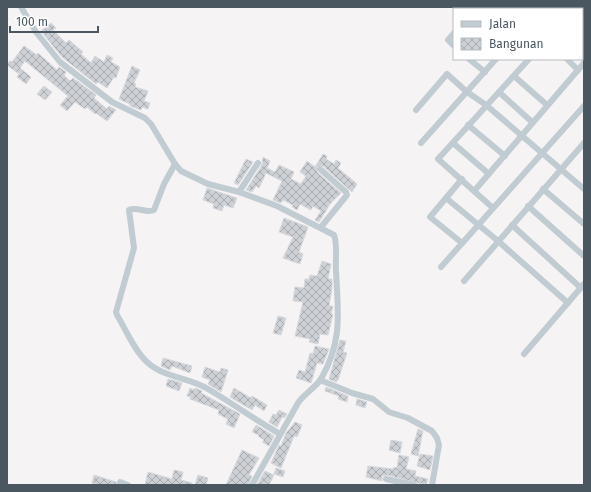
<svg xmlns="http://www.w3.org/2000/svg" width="591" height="492" font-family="'Fira Sans',sans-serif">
<defs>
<pattern id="building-cross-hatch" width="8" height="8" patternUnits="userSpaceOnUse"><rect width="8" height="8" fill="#cdd0d5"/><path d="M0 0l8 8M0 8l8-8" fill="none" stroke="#a8acb0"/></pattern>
</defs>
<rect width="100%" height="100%" fill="#f5f3f3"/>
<!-- building -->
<g fill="url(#building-cross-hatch)" stroke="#d7d9de">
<polygon points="51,23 56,28 53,30 66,43 69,40 83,52 81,54 91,63 95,56 104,62 107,55 113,58 111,62 120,67 116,78 114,77 107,88 98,82 96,84 62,57 41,31"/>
<polygon points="24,46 37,55 38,53 57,70 59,67 66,72 64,75 70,81 73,78 96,95 94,98 107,109 109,106 116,110 107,121 96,113 95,114 87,107 85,109 75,102 67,111 60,105 68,96 25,61 20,68 31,77 26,84 17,77 19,74 7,65 10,61 12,62"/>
<polygon points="132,66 140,70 134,83 136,84 135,87 148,91 144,101 150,103 148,109 142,107 141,110 130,106 130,104 119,99"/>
<polygon points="44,86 52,92 45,100 37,94"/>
<polygon points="323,154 327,156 326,159 334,164 336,160 341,163 338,168 357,184 352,192 323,166 317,166 317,172 341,193 330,204 319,222 315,220 321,211 313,206 311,210 300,204 297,210 292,207 293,205 283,200 281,203 273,200 282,181 266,173 259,188 256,186 252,192 246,190 262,165 263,157 270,161 267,168 275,172 279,165 294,172 291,179 301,184 306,176 300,172 307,161 315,167"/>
<polygon points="246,159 253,162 238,185 234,183"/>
<polygon points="207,188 237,198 233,208 224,205 222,211 213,208 214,204 203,200"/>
<polygon points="284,218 308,227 299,252 303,254 300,264 283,258 293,237 279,232"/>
<polygon points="322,261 331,264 328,279 332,279 332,288 329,306 333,306 331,314 333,314 328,335 320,334 318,344 309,342 310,339 295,336 303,302 293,301 295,287 304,288 305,279 309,279 310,275 317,276"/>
<polygon points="278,316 286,318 281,335 273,333"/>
<polygon points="340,340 346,341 343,352 347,353 338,380 336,382 329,379"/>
<polygon points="315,346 329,349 323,364 317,363 311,383 296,378 299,370 305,372 310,353 313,354"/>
<polygon points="163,358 192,366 190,373 172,366 170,370 163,367 161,366"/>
<polygon points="205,367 220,372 221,368 228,370 221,392 208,384 210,380 202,377"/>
<polygon points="168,379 182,383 179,391 166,386"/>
<polygon points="326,387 348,396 347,402 338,399 339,396 325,391"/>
<polygon points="190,388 194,390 195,388 202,391 201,393 240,414 234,428 226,424 228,419 218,414 219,410 190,399 191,397 187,396"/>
<polygon points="234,388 251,398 252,396 267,405 264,411 255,405 252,410 230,397"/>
<polygon points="357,399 367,402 365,408 356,405"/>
<polygon points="279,410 287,414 284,418 282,417 277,427 269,422 273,414 276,415"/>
<polygon points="295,422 302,425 297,437 294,436 281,468 271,463 279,445 281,446 286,433"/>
<polygon points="256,425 274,436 269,446 262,442 264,440 258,436 259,435 252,432"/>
<polygon points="418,429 423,431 418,456 411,454"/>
<polygon points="391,440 402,442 400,453 389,450"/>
<polygon points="242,450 259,458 249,475 252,476 248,485 226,485"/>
<polygon points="420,454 433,456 430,470 417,466"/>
<polygon points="399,455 409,457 406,469 416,471 415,476 428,479 426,485 387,475 382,476 382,481 366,477 368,466 393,469 394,467 397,468"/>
<polygon points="276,468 285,471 283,477 274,474"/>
<polygon points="174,470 183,472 181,480 192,483 192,485 145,485 148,472 172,479"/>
<polygon points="265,471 274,475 269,485 257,485"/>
<polygon points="94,475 116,482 117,485 99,485 92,483"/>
<polygon points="198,475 208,478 206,485 195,485"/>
</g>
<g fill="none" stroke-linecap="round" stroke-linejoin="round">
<!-- street -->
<g stroke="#c1cbd2" stroke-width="6">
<path d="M 21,7 L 36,32 L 60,62 L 112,102 L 145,118 L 151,124 L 175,164 L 181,171 L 208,184 L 239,192 L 277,206 L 334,235 C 338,245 335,260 336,271 C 338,312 343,341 321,379 C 315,388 304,394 298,403 L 252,485"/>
<polyline points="486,7 488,9"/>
<polyline points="521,7 523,9"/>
<polyline points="553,7 555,9"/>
<polyline points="576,7 578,9"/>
<polyline points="474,9 476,7"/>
<polyline points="538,9 540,7"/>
<polyline points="582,12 584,14"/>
<polyline points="454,33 448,40 454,46"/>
<polyline points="582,43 584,44"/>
<polyline points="469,59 485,72"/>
<polyline points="567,59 578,70"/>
<polyline points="514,76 547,105"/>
<polyline points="499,92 532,122"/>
<polyline points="416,110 447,74 467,92 486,105 584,189"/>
<polyline points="468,125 505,156"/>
<polyline points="421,143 496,59"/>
<polyline points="453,143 489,174"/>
<path d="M 175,164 L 164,184 L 154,210 C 147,214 137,206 129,210 L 134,248 L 116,312 L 117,315 C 126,330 134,350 147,362 C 164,378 188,377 208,389 C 232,403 255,420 280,434"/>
<polyline points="320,169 346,192 347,195 321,227"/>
<polyline points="462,179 430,217 462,243"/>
<polyline points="543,189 584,224"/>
<polyline points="475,190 584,63"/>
<polyline points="239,192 258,163"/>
<polyline points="446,198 498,241 568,303"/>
<polyline points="528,206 584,256"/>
<polyline points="493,208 438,159 529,59"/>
<polyline points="512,225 581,288"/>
<polyline points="441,267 584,106"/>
<polyline points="464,281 584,143"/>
<polyline points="524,354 584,284"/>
<polyline points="320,380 352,393 373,399 389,412 408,418 432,431 437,438 439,445 432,485"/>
<polyline points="386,479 414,485"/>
<polyline points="120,482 128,485"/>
</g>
</g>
<!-- border -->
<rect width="591" height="492" fill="none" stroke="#4a5761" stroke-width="16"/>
<!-- legend -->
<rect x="453" y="8" width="130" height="52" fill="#ffffff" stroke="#b7bcc0"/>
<rect x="461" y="21" width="20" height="6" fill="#c1cbd2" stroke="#b7bcc0"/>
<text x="489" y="28" font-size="12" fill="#4a5761">Jalan</text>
<rect x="461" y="38" width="20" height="12" fill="url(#building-cross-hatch)" stroke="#b7bcc0"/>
<text x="489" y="48" font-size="12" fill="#4a5761">Bangunan</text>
<!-- scale -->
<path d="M10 26v6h88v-6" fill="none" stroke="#4a5761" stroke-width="2"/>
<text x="16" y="26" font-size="12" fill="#4a5761" stroke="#ffffff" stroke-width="3" paint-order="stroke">100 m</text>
</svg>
